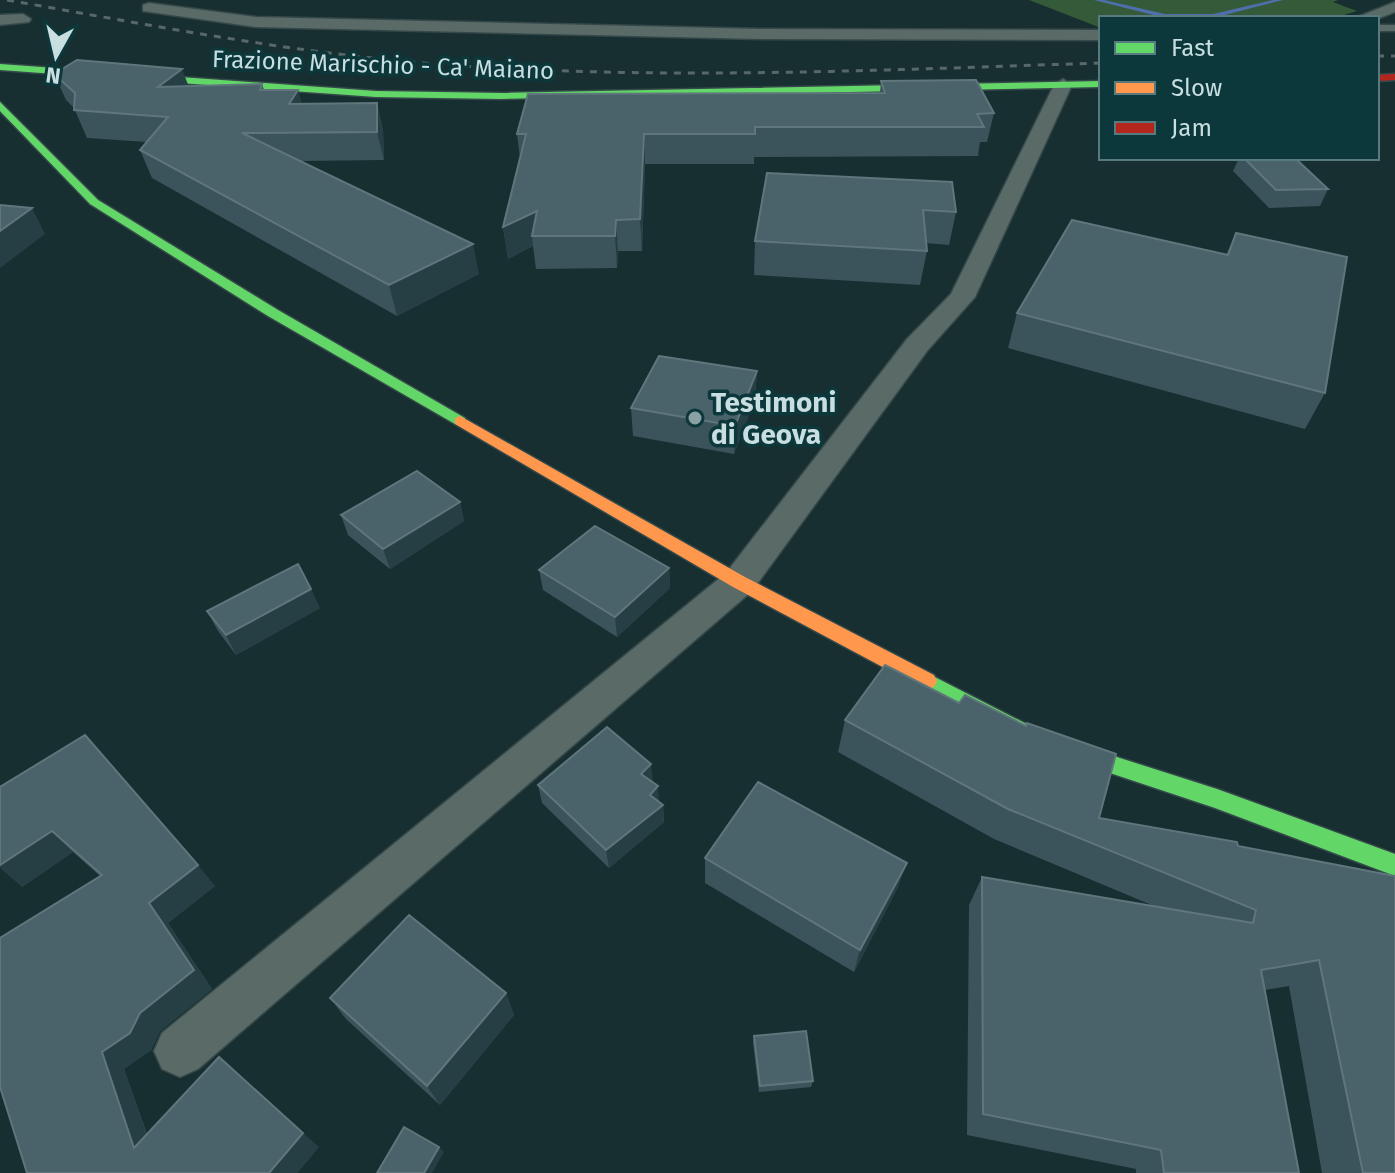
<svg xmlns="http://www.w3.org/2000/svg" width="1395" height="1173" font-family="'Fira Sans',sans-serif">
<rect width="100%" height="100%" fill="#172f31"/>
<!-- green -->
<polygon fill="#345a39" points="1029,0 1338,0 1333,2 1357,11 1334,18 1101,18 1101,28"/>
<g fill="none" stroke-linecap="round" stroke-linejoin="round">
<!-- stream -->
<polygon fill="#4f6fac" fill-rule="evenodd" points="1094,0 1104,0 1165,14 1213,14 1273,0 1283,0 1213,18 1165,18"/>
<!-- lane casing -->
<g stroke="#36494a" stroke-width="3">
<rect id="lane" x="1377" y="25" width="18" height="6"/>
</g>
<!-- street casing -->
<g stroke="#36494a" stroke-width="3">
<g id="street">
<polygon points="1395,2 1395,12 1377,19 1355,18"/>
<polygon points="149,3 256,17 760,29 1101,30 1101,40 760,39 256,27 143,11 143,5"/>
<polygon points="23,14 31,19 29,22 0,25 0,15"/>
<polygon points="1063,79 1072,85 975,297 927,351 752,591 198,1069 180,1077 162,1069 154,1051 162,1033 726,573 907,339 951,294 1054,85"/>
</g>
</g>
<!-- fast casing -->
<g stroke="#36494a" stroke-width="3">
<g id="fast">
<polygon points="0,64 376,91 501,93 1101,81 1101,87 501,99 376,97 0,70"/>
<polygon points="0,102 98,200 278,310 465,418 465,424 455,424 268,316 90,204 0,111"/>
<polygon points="927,673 1048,735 1217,789 1395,854 1395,876 1215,808 1035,748 920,687 917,681 920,675"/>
</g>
</g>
<!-- slow casing -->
<g stroke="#36494a" stroke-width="3">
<polygon id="slow" points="460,416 745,577 934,675 937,681 934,687 927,689 920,687 733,587 455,424 455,418"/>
</g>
<!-- jam casing -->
<g stroke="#36494a" stroke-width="3">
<polygon id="jam" points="1395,74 1395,80 1377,81 1377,75"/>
</g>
<!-- lane -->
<use href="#lane" fill="#5a6a67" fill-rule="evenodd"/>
<!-- street -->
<use href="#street" fill="#5a6a67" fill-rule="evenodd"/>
<!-- fast -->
<use href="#fast" fill="#63d668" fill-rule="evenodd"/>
<!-- slow -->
<use href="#slow" fill="#ff974d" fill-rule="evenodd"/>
<!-- jam -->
<use href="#jam" fill="#b3261e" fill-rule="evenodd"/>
<!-- rail -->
<g stroke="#586868" stroke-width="3" stroke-dasharray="7 7" stroke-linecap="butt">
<path d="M 7,0 C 150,25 292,53 437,64 C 658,81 880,70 1101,63"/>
<polyline points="1377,56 1395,56"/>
</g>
</g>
<!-- wall -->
<g fill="#3b535b">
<polygon points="54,74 188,86 262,84 264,90 302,104 377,103 383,130 384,160 300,161 479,274 397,316 152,178 140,150 147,142 87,138 74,108 66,100"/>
<polygon points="881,81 994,113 987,142 980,142 978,156 754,157 754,164 645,164 642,251 618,251 617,268 536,269 533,246 508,259 503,227 520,158 517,134 880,93"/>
<polygon points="1239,158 1295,158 1328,189 1320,206 1269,208 1233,171"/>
<polygon points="952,182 956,212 949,245 926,243 927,251 920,285 754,275 755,241"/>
<polygon points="1236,233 1325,393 1305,429 1008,348 1017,313 1226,255"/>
<polygon points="757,371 755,399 734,454 633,436 631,408"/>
<polygon points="460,502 464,521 390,569 348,535 341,515"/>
<polygon points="669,568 670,588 617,637 543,590 539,570"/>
<polygon points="320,608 236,655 218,631 207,611"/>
<polygon points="959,703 1099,818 1238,846 1395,876 1395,1173 1322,1173 1289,986 1265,990 1299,1173 1136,1173 1136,1169 967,1135 969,905 982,877 1154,906 994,839 838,752 845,720"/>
<polygon points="653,782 659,801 663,805 664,822 609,868 542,803 538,785"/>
<polygon points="0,787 215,886 168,923 212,989 160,1031 151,1050 124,1069 147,1134 319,1147 297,1173 27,1173 2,1094 100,876 73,852 22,887"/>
<polygon points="705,858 898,887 854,972 705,883"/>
<polygon points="506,993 514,1015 440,1105 346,1019 330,998"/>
<polygon points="754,1036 813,1081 811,1087 759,1092 753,1043"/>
</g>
<!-- shaded-wall -->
<g fill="#263f44">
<polygon points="182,69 192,95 158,87"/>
<polygon points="298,90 306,117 289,104"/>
<polygon points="377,103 383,130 384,160 377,132"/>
<polygon points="644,134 645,164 642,251 640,219"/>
<polygon points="32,208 45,234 0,268 0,231"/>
<polygon points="537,211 532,236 533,246 508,259 503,227"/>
<polygon points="616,220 618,251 617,268 615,236"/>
<polygon points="473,244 479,274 397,316 389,285"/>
<polygon points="757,371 755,399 734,454 735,426"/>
<polygon points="460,502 464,521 390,569 383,549"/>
<polygon points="669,568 670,588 617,637 615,617"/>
<polygon points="311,589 320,608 236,655 226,635"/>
<polygon points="651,764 653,783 641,774"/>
<polygon points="658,786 659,804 650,795"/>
<polygon points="663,805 664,822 609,868 606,850"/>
<polygon points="52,831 73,852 22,887 0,868 0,865"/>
<polygon points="907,863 898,887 854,972 860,950"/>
<polygon points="198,865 215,886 168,923 212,989 160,1031 151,1050 124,1069 156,1161 134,1148 102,1052 140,1013 149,903"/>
<polygon points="506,993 514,1015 440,1105 427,1086"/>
<polygon points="303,1133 319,1147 297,1173 269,1173"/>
<polygon points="439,1147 444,1152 432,1173 424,1173"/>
</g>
<!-- building -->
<g fill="#4a6269" stroke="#5e767c" stroke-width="2">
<polygon points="77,60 182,69 158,87 262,84 260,90 298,90 289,104 377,103 377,132 242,133 473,244 389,285 140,150 168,117 74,110 75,93 54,74"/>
<polygon points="976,80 994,113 977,114 984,127 755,127 755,134 644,134 640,219 616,220 615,236 532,236 537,211 503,227 526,134 517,134 528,94 885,93 881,81"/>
<polygon points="1244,158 1295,158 1328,189 1276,190"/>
<polygon points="767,173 952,182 956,212 923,210 927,251 755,241"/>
<polygon points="0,205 32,208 0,231"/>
<polygon points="1072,220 1228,255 1236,233 1347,257 1325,393 1017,313"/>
<polygon points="659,356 757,371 735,426 631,408"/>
<polygon points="417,471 460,502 383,549 341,515"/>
<polygon points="595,526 669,568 615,617 539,570"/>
<polygon points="298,564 311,589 226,635 207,611"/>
<polygon points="885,665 959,703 965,695 1026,726 1027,723 1116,754 1099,818 1237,842 1238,846 1395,876 1395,1173 1363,1173 1319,960 1261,970 1299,1173 1164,1173 1161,1150 983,1114 982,877 1253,923 1256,910 1008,809 845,720"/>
<polygon points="607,727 651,764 641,774 658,786 650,795 663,805 606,850 538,785"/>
<polygon points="85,735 198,865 149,903 194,970 140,1013 130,1033 102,1052 134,1148 219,1057 303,1133 269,1173 27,1173 0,1087 0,938 102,875 52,831 0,865 0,787"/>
<polygon points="758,782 907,863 860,950 705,858"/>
<polygon points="409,915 506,993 427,1086 330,998"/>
<polygon points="806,1031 813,1081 760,1086 754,1036"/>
<polygon points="404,1127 439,1147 424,1173 377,1173"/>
</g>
<!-- markers -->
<circle fill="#8aa1a3" stroke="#0c383c" stroke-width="3" cx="695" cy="418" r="8"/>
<g text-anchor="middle" stroke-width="7" stroke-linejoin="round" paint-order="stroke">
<!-- far-street labels -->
<g font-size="24" fill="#c8dee0" stroke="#0c383c">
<text transform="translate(383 65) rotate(2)" y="8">Frazione Marischio - Ca' Maiano</text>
</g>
<!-- poi labels -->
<g font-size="28" font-weight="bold" fill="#c8dee0" stroke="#0c383c" text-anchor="start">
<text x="711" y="412">Testimoni<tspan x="711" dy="32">di Geova</tspan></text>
</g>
</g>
<!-- legend -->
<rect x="1099" y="16" width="280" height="144" fill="#0c383c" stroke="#577a7e" stroke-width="2"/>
<rect x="1115" y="42" width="40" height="12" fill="#63d668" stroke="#577a7e" stroke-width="2"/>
<text x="1171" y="56" font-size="24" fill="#c8dee0">Fast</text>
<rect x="1115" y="82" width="40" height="12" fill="#ff974d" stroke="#577a7e" stroke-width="2"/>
<text x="1171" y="96" font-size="24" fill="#c8dee0">Slow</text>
<rect x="1115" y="122" width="40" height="12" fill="#b3261e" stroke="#577a7e" stroke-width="2"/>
<text x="1171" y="136" font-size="24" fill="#c8dee0">Jam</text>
<!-- north arrow -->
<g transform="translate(56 56) rotate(188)" stroke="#0c383c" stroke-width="6" paint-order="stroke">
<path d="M0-6L14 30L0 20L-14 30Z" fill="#c8dee0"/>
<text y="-12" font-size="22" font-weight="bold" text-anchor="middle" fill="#c8dee0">N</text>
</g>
</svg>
